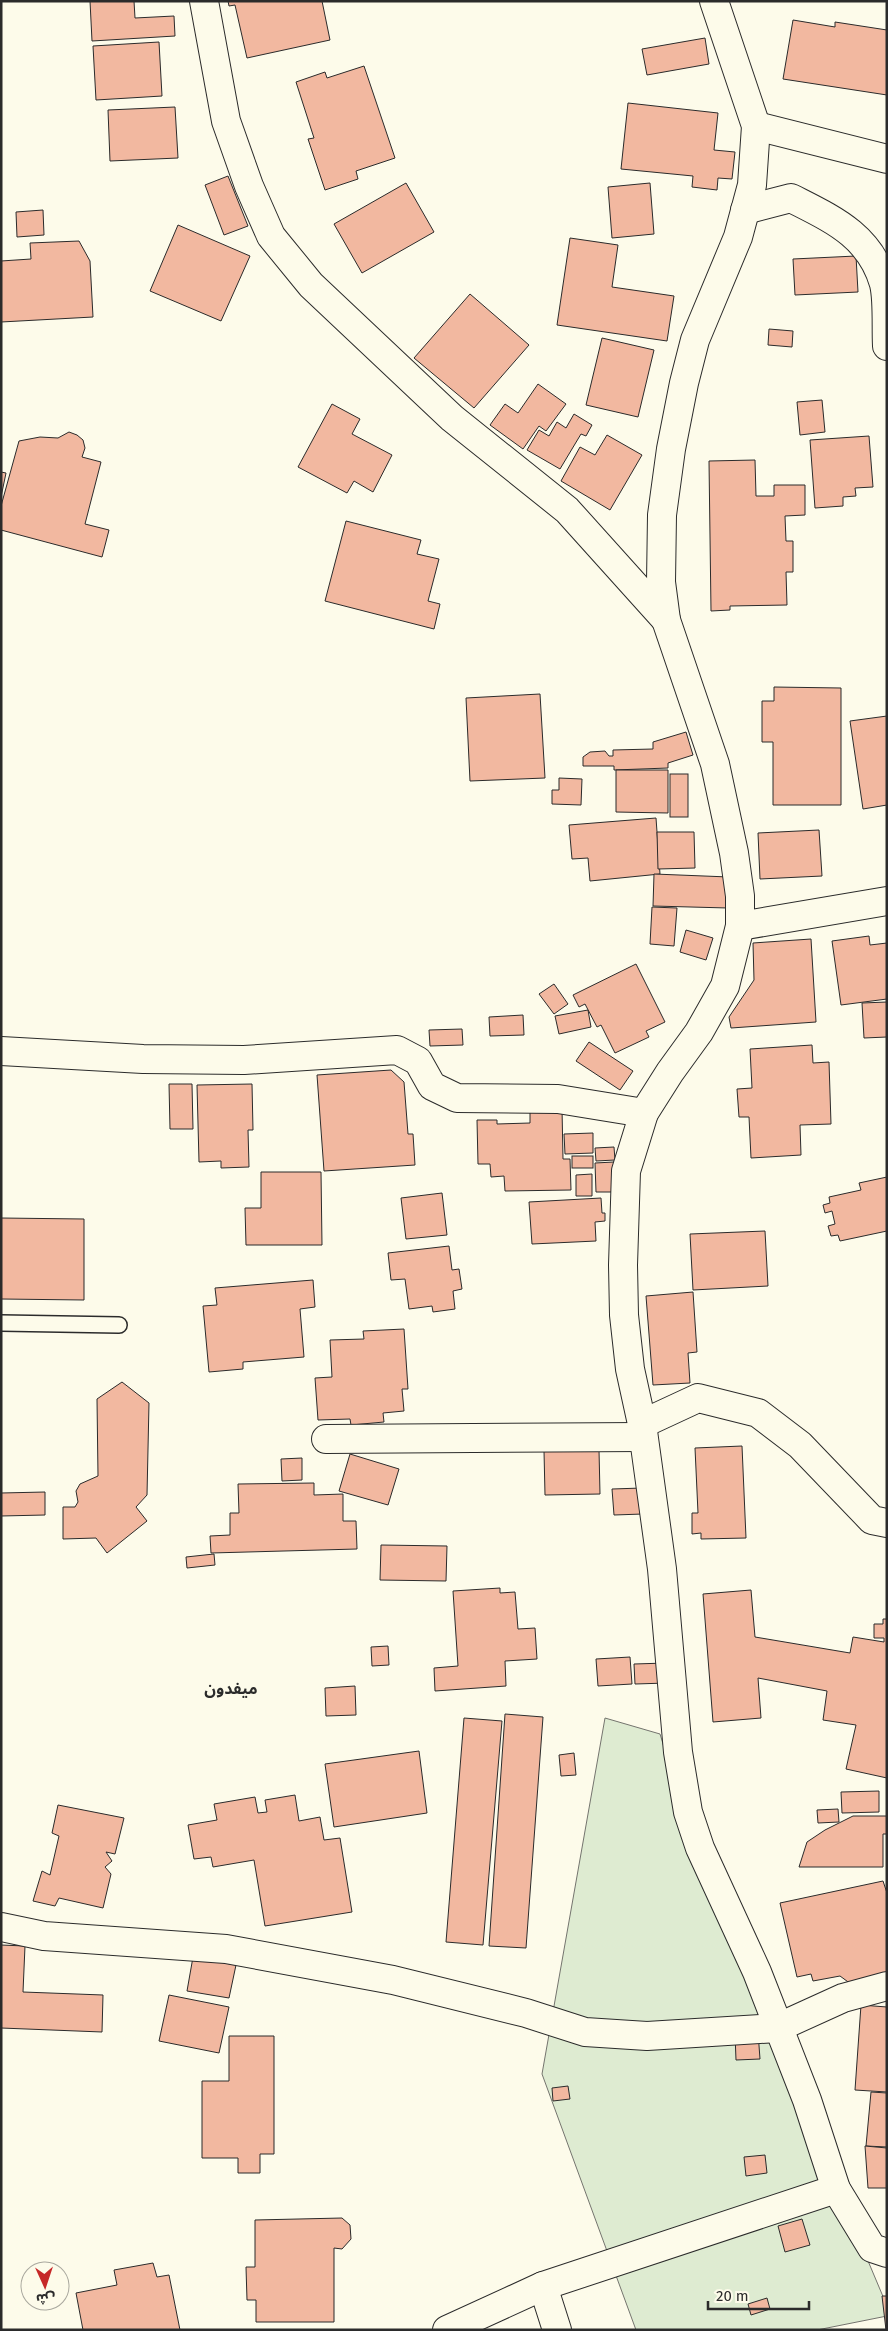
<svg xmlns="http://www.w3.org/2000/svg" width="888" height="2331" font-family="'Fira Sans','Noto Sans Arabic',sans-serif">
<rect width="100%" height="100%" fill="#fdfbea"/>
<!-- green -->
<polygon fill="#deebd1" stroke="#74746e" points="605,1718 660,1734 698,1857 887,2306 887,2316 817,2330 636,2330 542,2074"/>
<!-- building -->
<g fill="#f2b8a0" stroke="#2b2b2b">
<polygon points="90,1 134,1 135,18 174,16 175,36 92,41"/>
<polygon points="228,1 322,1 330,40 247,58 235,5 229,6"/>
<polygon points="793,20 835,27 835,22 887,30 887,95 783,79"/>
<polygon points="705,38 709,64 647,75 642,49"/>
<polygon points="159,42 162,96 96,100 93,46"/>
<polygon points="364,66 395,158 356,171 358,179 325,190 308,139 314,138 296,82 325,72 327,78"/>
<polygon points="628,103 718,113 714,150 735,152 732,179 718,178 717,190 692,187 693,176 621,169"/>
<polygon points="175,107 178,158 110,161 108,110"/>
<polygon points="228,176 248,226 224,235 205,185"/>
<polygon points="406,183 434,232 362,273 334,224"/>
<polygon points="650,183 654,234 612,238 608,187"/>
<polygon points="43,210 44,235 17,237 16,212"/>
<polygon points="178,225 250,256 221,321 150,291"/>
<polygon points="570,238 618,245 612,287 674,296 667,341 557,325"/>
<polygon points="79,241 90,261 93,317 1,322 1,261 31,259 30,243"/>
<polygon points="856,256 858,292 795,295 793,259"/>
<polygon points="470,294 529,345 474,408 414,358"/>
<polygon points="769,329 793,331 792,347 768,345"/>
<polygon points="602,338 654,350 638,417 586,405"/>
<polygon points="538,384 566,404 546,431 539,426 523,449 490,425 505,404 518,413"/>
<polygon points="822,400 825,432 800,435 797,402"/>
<polygon points="332,404 360,419 352,434 392,455 373,492 354,481 347,493 298,467"/>
<polygon points="574,414 592,425 586,436 581,434 560,469 527,450 539,430 549,436 557,422 566,428"/>
<polygon points="69,432 77,435 83,440 85,448 82,457 101,462 85,524 109,530 102,557 1,530 1,506 19,441 40,437 58,438"/>
<polygon points="607,435 642,455 610,510 561,481 580,447 595,455"/>
<polygon points="869,436 873,487 855,488 856,496 843,497 843,506 815,508 810,440"/>
<polygon points="755,460 756,496 774,496 774,485 805,485 805,515 785,516 786,541 793,541 793,572 786,572 787,605 730,606 730,610 711,611 709,461"/>
<polygon points="1,472 6,473 1,497"/>
<polygon points="346,521 421,540 417,554 439,559 428,601 440,604 434,629 325,601"/>
<polygon points="774,687 841,688 841,805 773,805 773,742 762,742 762,701 774,701"/>
<polygon points="540,694 545,778 470,781 466,698"/>
<polygon points="887,716 887,805 863,809 850,721"/>
<polygon points="686,732 693,755 668,763 668,768 614,770 614,766 583,766 583,757 590,752 605,751 609,756 613,756 613,750 653,749 653,742"/>
<polygon points="616,770 668,770 668,813 616,812"/>
<rect x="670" y="774" width="18" height="43"/>
<polygon points="559,778 582,779 581,805 552,804 552,790 559,790"/>
<polygon points="656,818 660,874 590,881 588,858 572,859 569,825"/>
<polygon points="819,830 822,876 760,879 758,833"/>
<polygon points="657,832 694,832 695,868 658,869"/>
<polygon points="654,874 729,877 728,908 653,906"/>
<polygon points="652,907 677,908 674,946 650,944"/>
<polygon points="686,930 713,938 706,960 680,952"/>
<polygon points="869,936 870,945 887,943 887,999 841,1005 832,941"/>
<polygon points="811,939 816,1022 731,1028 729,1017 754,980 753,943"/>
<polygon points="636,964 665,1022 646,1031 649,1037 615,1053 601,1025 597,1027 585,1004 579,1007 573,995"/>
<polygon points="554,984 568,1004 554,1014 539,994"/>
<polygon points="887,1002 887,1037 864,1038 862,1003"/>
<polygon points="588,1010 591,1027 559,1034 555,1016"/>
<polygon points="523,1015 524,1035 490,1036 489,1017"/>
<polygon points="462,1029 463,1045 430,1046 429,1030"/>
<polygon points="589,1042 633,1071 620,1090 576,1061"/>
<polygon points="812,1045 813,1063 829,1062 831,1124 800,1125 801,1155 751,1158 749,1117 739,1117 737,1089 752,1088 750,1049"/>
<polygon points="391,1070 404,1082 408,1134 413,1134 415,1165 324,1171 317,1075"/>
<polygon points="169,1084 192,1084 193,1129 170,1129"/>
<polygon points="252,1084 253,1130 248,1130 249,1167 221,1168 221,1161 199,1162 197,1085"/>
<polygon points="530,1108 562,1108 563,1159 570,1159 571,1190 505,1191 504,1176 491,1177 490,1164 478,1164 477,1120 497,1120 497,1124 530,1123"/>
<polygon points="593,1133 593,1153 565,1154 564,1134"/>
<polygon points="614,1147 615,1160 596,1161 595,1148"/>
<rect x="572" y="1156" width="21" height="12"/>
<polygon points="614,1162 614,1192 596,1192 595,1163"/>
<polygon points="261,1172 321,1172 322,1245 246,1245 245,1208 261,1208"/>
<polygon points="592,1174 592,1196 576,1196 576,1175"/>
<polygon points="887,1177 887,1231 840,1241 838,1235 831,1236 828,1226 835,1224 832,1211 825,1213 823,1205 830,1203 829,1197 861,1190 859,1183"/>
<polygon points="442,1193 447,1235 406,1239 401,1198"/>
<polygon points="601,1198 602,1213 605,1213 605,1221 595,1222 596,1241 532,1244 529,1202"/>
<polygon points="1,1218 84,1219 84,1300 1,1299"/>
<polygon points="765,1231 768,1286 693,1290 690,1234"/>
<polygon points="449,1246 452,1270 459,1269 462,1289 453,1291 455,1309 433,1312 432,1306 409,1309 405,1279 391,1280 388,1253"/>
<polygon points="313,1280 315,1307 300,1309 304,1357 243,1362 243,1369 209,1372 203,1306 217,1305 215,1288"/>
<polygon points="693,1292 697,1352 688,1353 690,1383 653,1385 646,1296"/>
<polygon points="404,1329 408,1389 402,1389 404,1411 383,1413 384,1422 351,1425 350,1419 318,1420 315,1378 332,1377 330,1340 364,1339 363,1331"/>
<polygon points="122,1382 149,1403 147,1495 136,1507 147,1521 107,1553 96,1538 63,1539 63,1507 75,1507 78,1502 76,1491 80,1484 98,1476 97,1399"/>
<polygon points="742,1446 746,1538 701,1539 701,1533 692,1534 692,1513 698,1513 695,1448"/>
<polygon points="599,1450 600,1494 545,1495 544,1451"/>
<polygon points="350,1454 399,1469 388,1505 339,1491"/>
<polygon points="302,1458 302,1480 282,1481 281,1459"/>
<polygon points="314,1483 314,1495 343,1494 343,1521 356,1521 357,1549 211,1553 210,1536 230,1535 230,1513 239,1513 238,1484"/>
<polygon points="642,1488 643,1514 614,1515 612,1489"/>
<polygon points="45,1492 45,1515 1,1516 1,1493"/>
<polygon points="381,1545 447,1546 446,1581 380,1580"/>
<polygon points="214,1554 215,1565 187,1568 186,1557"/>
<polygon points="500,1588 500,1593 515,1592 518,1629 535,1628 537,1659 505,1661 506,1686 435,1691 434,1668 458,1666 453,1591"/>
<polygon points="751,1590 755,1637 850,1653 853,1637 884,1642 884,1638 874,1638 874,1624 883,1624 883,1619 887,1619 887,1778 846,1769 856,1725 823,1720 827,1691 758,1678 761,1718 713,1722 703,1594"/>
<polygon points="388,1646 389,1665 372,1666 371,1647"/>
<polygon points="630,1657 632,1684 598,1686 596,1659"/>
<polygon points="666,1663 667,1683 635,1684 634,1664"/>
<polygon points="355,1686 356,1715 326,1716 325,1688"/>
<polygon points="505,1714 543,1717 526,1948 489,1946"/>
<polygon points="464,1718 502,1721 483,1945 446,1942"/>
<polygon points="419,1751 427,1813 334,1827 325,1764"/>
<polygon points="574,1753 576,1775 561,1776 559,1755"/>
<polygon points="879,1791 879,1812 842,1813 841,1792"/>
<polygon points="295,1795 299,1821 320,1817 324,1840 340,1838 352,1912 265,1926 254,1860 213,1867 211,1857 194,1859 188,1825 217,1820 214,1804 255,1797 258,1813 267,1812 265,1800"/>
<polygon points="58,1805 124,1818 115,1854 106,1852 112,1861 105,1867 111,1874 103,1908 59,1898 55,1906 33,1901 42,1871 50,1875 59,1836 52,1833"/>
<polygon points="838,1809 839,1822 818,1823 817,1810"/>
<polygon points="853,1816 887,1816 887,1834 883,1834 883,1867 799,1867 807,1842 825,1830"/>
<polygon points="883,1881 887,1893 887,1980 855,1987 840,1976 813,1981 811,1974 797,1977 780,1903"/>
<polygon points="1,1945 25,1946 23,1992 103,1995 102,2032 1,2028"/>
<polygon points="193,1957 236,1965 229,1998 187,1991"/>
<polygon points="169,1995 229,2007 219,2053 159,2041"/>
<polygon points="861,2005 887,2007 887,2092 855,2090"/>
<polygon points="758,2032 760,2059 736,2060 735,2034"/>
<polygon points="229,2036 274,2036 274,2154 260,2154 260,2173 238,2173 238,2158 202,2158 202,2081 229,2081"/>
<polygon points="568,2086 570,2099 553,2101 552,2088"/>
<polygon points="871,2092 887,2093 887,2147 866,2146"/>
<polygon points="865,2146 887,2148 887,2188 868,2188"/>
<polygon points="765,2155 767,2173 746,2176 744,2157"/>
<polygon points="342,2218 350,2225 351,2239 342,2249 334,2248 334,2322 256,2322 256,2300 247,2300 246,2267 255,2267 255,2220"/>
<polygon points="802,2219 810,2245 785,2252 778,2226"/>
<polygon points="153,2263 157,2277 169,2275 180,2330 83,2330 76,2293 117,2285 114,2270"/>
<polygon points="882,2296 887,2296 887,2330 886,2330"/>
<polygon points="767,2298 770,2309 751,2315 748,2304"/>
</g>
<g fill="none" stroke-linecap="round" stroke-linejoin="round">
<!-- service casing -->
<g stroke="#2b2b2b" stroke-width="18">
<polyline id="service" points="1,1323 119,1325"/>
</g>
<!-- minor casing -->
<g stroke="#2b2b2b" stroke-width="30">
<g id="minor">
<polyline points="204,1 226,121 249,186 271,236 311,285 452,418 567,510 666,620"/>
<polyline points="756,126 887,159"/>
<path d="M 745,210 L 791,198 C 832,219 870,235 884,284 C 888,300 886,328 887,346"/>
<polyline points="740,926 887,901"/>
<polyline points="1,1051 143,1059 244,1060 397,1050 418,1061 432,1086 457,1098 558,1099 644,1113"/>
<polyline points="642,1424 698,1398 758,1413 800,1445 872,1520 887,1523"/>
<polyline points="326,1439 642,1437"/>
<polyline points="1,1927 44,1936 226,1949 393,1980 526,2013 585,2032 647,2036 777,2028 843,1998 887,1986"/>
<polyline points="543,2286 557,2330"/>
<polyline points="447,2330 543,2286 836,2189"/>
</g>
</g>
<!-- tertiary casing -->
<g stroke="#2b2b2b" stroke-width="30">
<polyline id="tertiary" points="714,1 756,126 752,185 738,237 695,340 684,383 671,449 662,515 661,582 666,620 715,764 734,853 740,896 740,926 725,986 699,1032 670,1072 644,1113 626,1171 623,1265 624,1315 630,1369 642,1424 662,1569 678,1752 688,1812 700,1848 757,1972 807,2100 836,2189 872,2248 887,2253"/>
</g>
<!-- service -->
<use href="#service" stroke="#fdfbea" stroke-width="15"/>
<!-- minor -->
<use href="#minor" stroke="#fdfbea" stroke-width="28"/>
<!-- tertiary -->
<use href="#tertiary" stroke="#fdfbea" stroke-width="28"/>
</g>
<g text-anchor="middle" stroke-width="4" stroke-linejoin="round" paint-order="stroke">
<!-- quarter labels -->
<g font-size="16" font-weight="bold" fill="#2b2b2b" stroke="#fdfbea">
<text x="231" y="1694">ميفدون</text>
</g>
</g>
<!-- border -->
<rect width="888" height="2331" fill="none" stroke="#2b2b2b" stroke-width="5"/>
<!-- north arrow -->
<g transform="translate(45 2286) rotate(177)"><circle r="24" fill="#fdfbea" stroke="#a9a89e"/>
<path d="M0-4L9 19L0 12L-9 19Z" fill="#c62828"/>
<text y="-8" font-size="14" font-weight="bold" text-anchor="middle" fill="#2b2b2b">ش</text>
</g>
<!-- scale -->
<path d="M708 2301v8h101v-8" fill="none" stroke="#2b2b2b" stroke-width="2.5"/>
<text x="716" y="2301" font-size="15" fill="#2b2b2b" stroke="#fdfbea" stroke-width="4" paint-order="stroke">20 m</text>
</svg>
